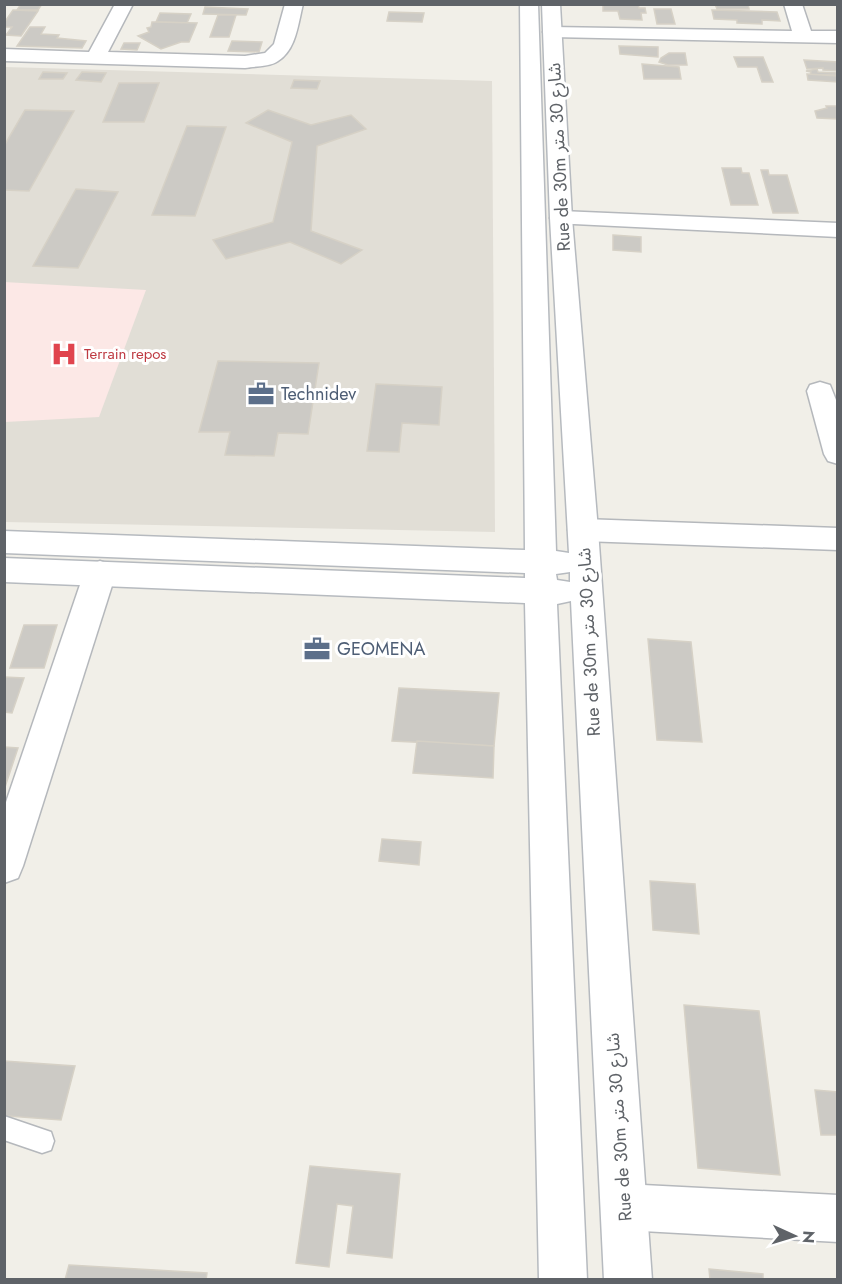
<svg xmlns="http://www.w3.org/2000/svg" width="842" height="1284" font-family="Jost,'Noto Sans Arabic',sans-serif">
<rect width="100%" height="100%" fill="#f1efe8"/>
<!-- education -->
<polygon fill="#e1ded6" points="5,67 492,81 495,532 5,522"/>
<!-- medical -->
<polygon fill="#fce8e6" points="4,282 146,290 99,417 5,422"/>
<!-- building -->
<g fill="#cccac5" stroke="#d6d1c6" stroke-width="1.5">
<polygon points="21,4 42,4 38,10 17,10"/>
<polygon points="603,4 638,4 639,8 645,8 646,13 641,13 642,20 620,19 618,11 603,11"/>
<polygon points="715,4 748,4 749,9 717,9"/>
<polygon points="205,7 248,9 246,15 203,14"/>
<polygon points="654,9 671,9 675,24 657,24"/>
<polygon points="13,10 38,11 21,36 6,35 12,27 4,27 4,23"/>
<polygon points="712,10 777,12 780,21 762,20 762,24 737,23 737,20 714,19"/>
<polygon points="389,12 424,13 422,22 387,21"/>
<polygon points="160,13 191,14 187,23 156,22"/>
<polygon points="218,15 236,15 229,37 210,37"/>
<polygon points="152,22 156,22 197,23 189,42 181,42 161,49 138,36 149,32 147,28 151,27"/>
<polygon points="30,27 45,27 41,34 59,35 57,38 86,41 82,48 17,46"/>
<polygon points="232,41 262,42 259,52 228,51"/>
<polygon points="124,43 140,43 137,50 121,49"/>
<polygon points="619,46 658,47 658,57 620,54"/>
<polygon points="669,53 685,53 687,65 668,65 659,62 661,58"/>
<polygon points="734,57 763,57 773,82 762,82 757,67 738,67"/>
<polygon points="804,60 838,62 838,71 823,70 823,68 807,69"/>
<polygon points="642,64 679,67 681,79 644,79"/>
<polygon points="817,69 818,72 838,73 838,75 810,75 811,72 806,71"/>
<polygon points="43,72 67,73 63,79 39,79"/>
<polygon points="82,72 106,73 101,82 76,80"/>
<polygon points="807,74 838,76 838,82 808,80"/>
<polygon points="294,80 320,81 317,89 291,88"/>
<polygon points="119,83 159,83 144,122 103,122"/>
<polygon points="826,106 838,106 838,119 817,118 815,111 827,108"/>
<polygon points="25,110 74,111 29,191 4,190 4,146"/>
<polygon points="268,110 311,125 351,115 366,129 317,146 311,231 362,250 341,264 290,242 226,259 213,240 273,222 292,142 246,123"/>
<polygon points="187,126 226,127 195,216 152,215"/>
<polygon points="722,168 741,168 742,173 749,173 758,205 731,205"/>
<polygon points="761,170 768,170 769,175 787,175 798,213 773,213"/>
<polygon points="76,189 118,192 78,268 33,266"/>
<polygon points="613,235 641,237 641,252 613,250"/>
<polygon points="218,361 319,363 308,434 278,433 274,456 225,455 230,432 199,432"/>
<polygon points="376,384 442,387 439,425 402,423 399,452 367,451"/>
<polygon points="24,625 57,625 44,668 10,668"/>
<polygon points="648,639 691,642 702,742 657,740"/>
<polygon points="4,677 24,678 12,713 4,712"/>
<polygon points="399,688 499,693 494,746 392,741"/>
<polygon points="417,741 494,746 493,778 413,773"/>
<polygon points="4,747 18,748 4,790"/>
<polygon points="382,839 421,842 419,865 379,861"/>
<polygon points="650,881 695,884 699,934 653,930"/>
<polygon points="684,1005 759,1011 780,1175 698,1168"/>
<polygon points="4,1061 75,1066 61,1120 8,1116 7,1121 4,1121"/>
<polygon points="815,1090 838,1092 838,1135 821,1135"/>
<polygon points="310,1166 400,1174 392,1258 347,1253 353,1206 337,1204 329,1267 296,1263"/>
<polygon points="69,1265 207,1273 206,1280 65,1280"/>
<polygon points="709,1269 763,1274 763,1280 710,1280"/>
</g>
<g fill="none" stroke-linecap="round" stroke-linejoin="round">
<!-- lane casing -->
<g stroke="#b5b8bc" stroke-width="3">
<polygon id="lane" points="4,1116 51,1132 54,1141 51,1150 42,1153 4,1140"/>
</g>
<!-- street casing -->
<g stroke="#b5b8bc" stroke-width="3">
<g id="street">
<path d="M 115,4 L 133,4 L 108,52 L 245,56 L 265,53 L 274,44 L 285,4 L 303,4 C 298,24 296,50 278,61 C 270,67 255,66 245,68 L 4,61 L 4,49 L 89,52 Z"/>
<polygon points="784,4 802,4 811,31 838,31 838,43 552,37 546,36 543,32 546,28 552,27 792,31"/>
<polygon points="561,211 838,223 838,237 553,223 550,218 553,213"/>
<polygon points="820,382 830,385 838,405 838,464 828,461 824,454 807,391 810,385"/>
<polygon points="583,519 838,528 838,550 583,541 572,538 568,530 572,522"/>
<polygon points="100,561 111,565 116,573 23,866 18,878 4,883 4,808 84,573 89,565"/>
<polygon points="624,1184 838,1195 838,1242 624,1230 608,1223 601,1207 608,1191"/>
</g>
</g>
<!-- secondary casing -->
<g stroke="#b6babf" stroke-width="3">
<path id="secondary" d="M 520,4 L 538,4 L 556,551 L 569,553 L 550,218 L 542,4 L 560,4 L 572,218 L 598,530 L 652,1280 L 604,1280 L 571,601 L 557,604 L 587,1280 L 539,1280 L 525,603 L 4,582 L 4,558 L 525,578 L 525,573 L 4,553 L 4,531 L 525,550 ZM 570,572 L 570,582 L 557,580 L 556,574 Z"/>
</g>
<!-- lane -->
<use href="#lane" fill="#fff" fill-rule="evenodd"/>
<!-- street -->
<use href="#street" fill="#fff" fill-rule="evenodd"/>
<!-- secondary -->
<use href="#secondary" fill="#fff" fill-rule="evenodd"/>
</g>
<!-- icons -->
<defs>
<g id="hospital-bare" transform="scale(2.07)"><path d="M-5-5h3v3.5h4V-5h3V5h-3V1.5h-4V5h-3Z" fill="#e0444e" stroke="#fff" stroke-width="2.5" paint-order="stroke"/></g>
<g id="office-bare" transform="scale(2.07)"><path d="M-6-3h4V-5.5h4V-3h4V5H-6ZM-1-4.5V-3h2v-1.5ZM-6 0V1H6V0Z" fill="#5c6f8a" stroke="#fff" stroke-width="2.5" paint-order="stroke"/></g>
</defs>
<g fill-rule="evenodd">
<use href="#hospital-bare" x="64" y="354"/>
<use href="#office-bare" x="261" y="394"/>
<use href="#office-bare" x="317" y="649"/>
</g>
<g text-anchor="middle" stroke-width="6" stroke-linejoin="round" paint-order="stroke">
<!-- far-health labels -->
<g font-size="15" fill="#be3a42" stroke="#fff" text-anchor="start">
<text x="84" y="359">Terrain repos</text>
</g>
<!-- street labels -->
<g font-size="18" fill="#5f6368" stroke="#fff">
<text transform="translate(559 157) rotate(-93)" y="6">Rue de 30m شارع 30 متر</text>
<text transform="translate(589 642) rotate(-93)" y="6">Rue de 30m شارع 30 متر</text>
<text transform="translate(619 1127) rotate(-94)" y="6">Rue de 30m شارع 30 متر</text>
</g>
<!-- service labels -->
<g font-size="18" fill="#4e5e75" stroke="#fff" text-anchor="start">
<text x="281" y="400">Technidev</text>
<text x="337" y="655">GEOMENA</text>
</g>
</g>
<!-- border -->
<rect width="842" height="1284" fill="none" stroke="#5f6368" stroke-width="12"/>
<!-- north arrow -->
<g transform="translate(794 1236) rotate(94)" stroke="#ffffff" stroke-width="4.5" paint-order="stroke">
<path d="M0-4.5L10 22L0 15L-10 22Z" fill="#5f6368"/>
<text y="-9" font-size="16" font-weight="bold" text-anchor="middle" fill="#5f6368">N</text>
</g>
</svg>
